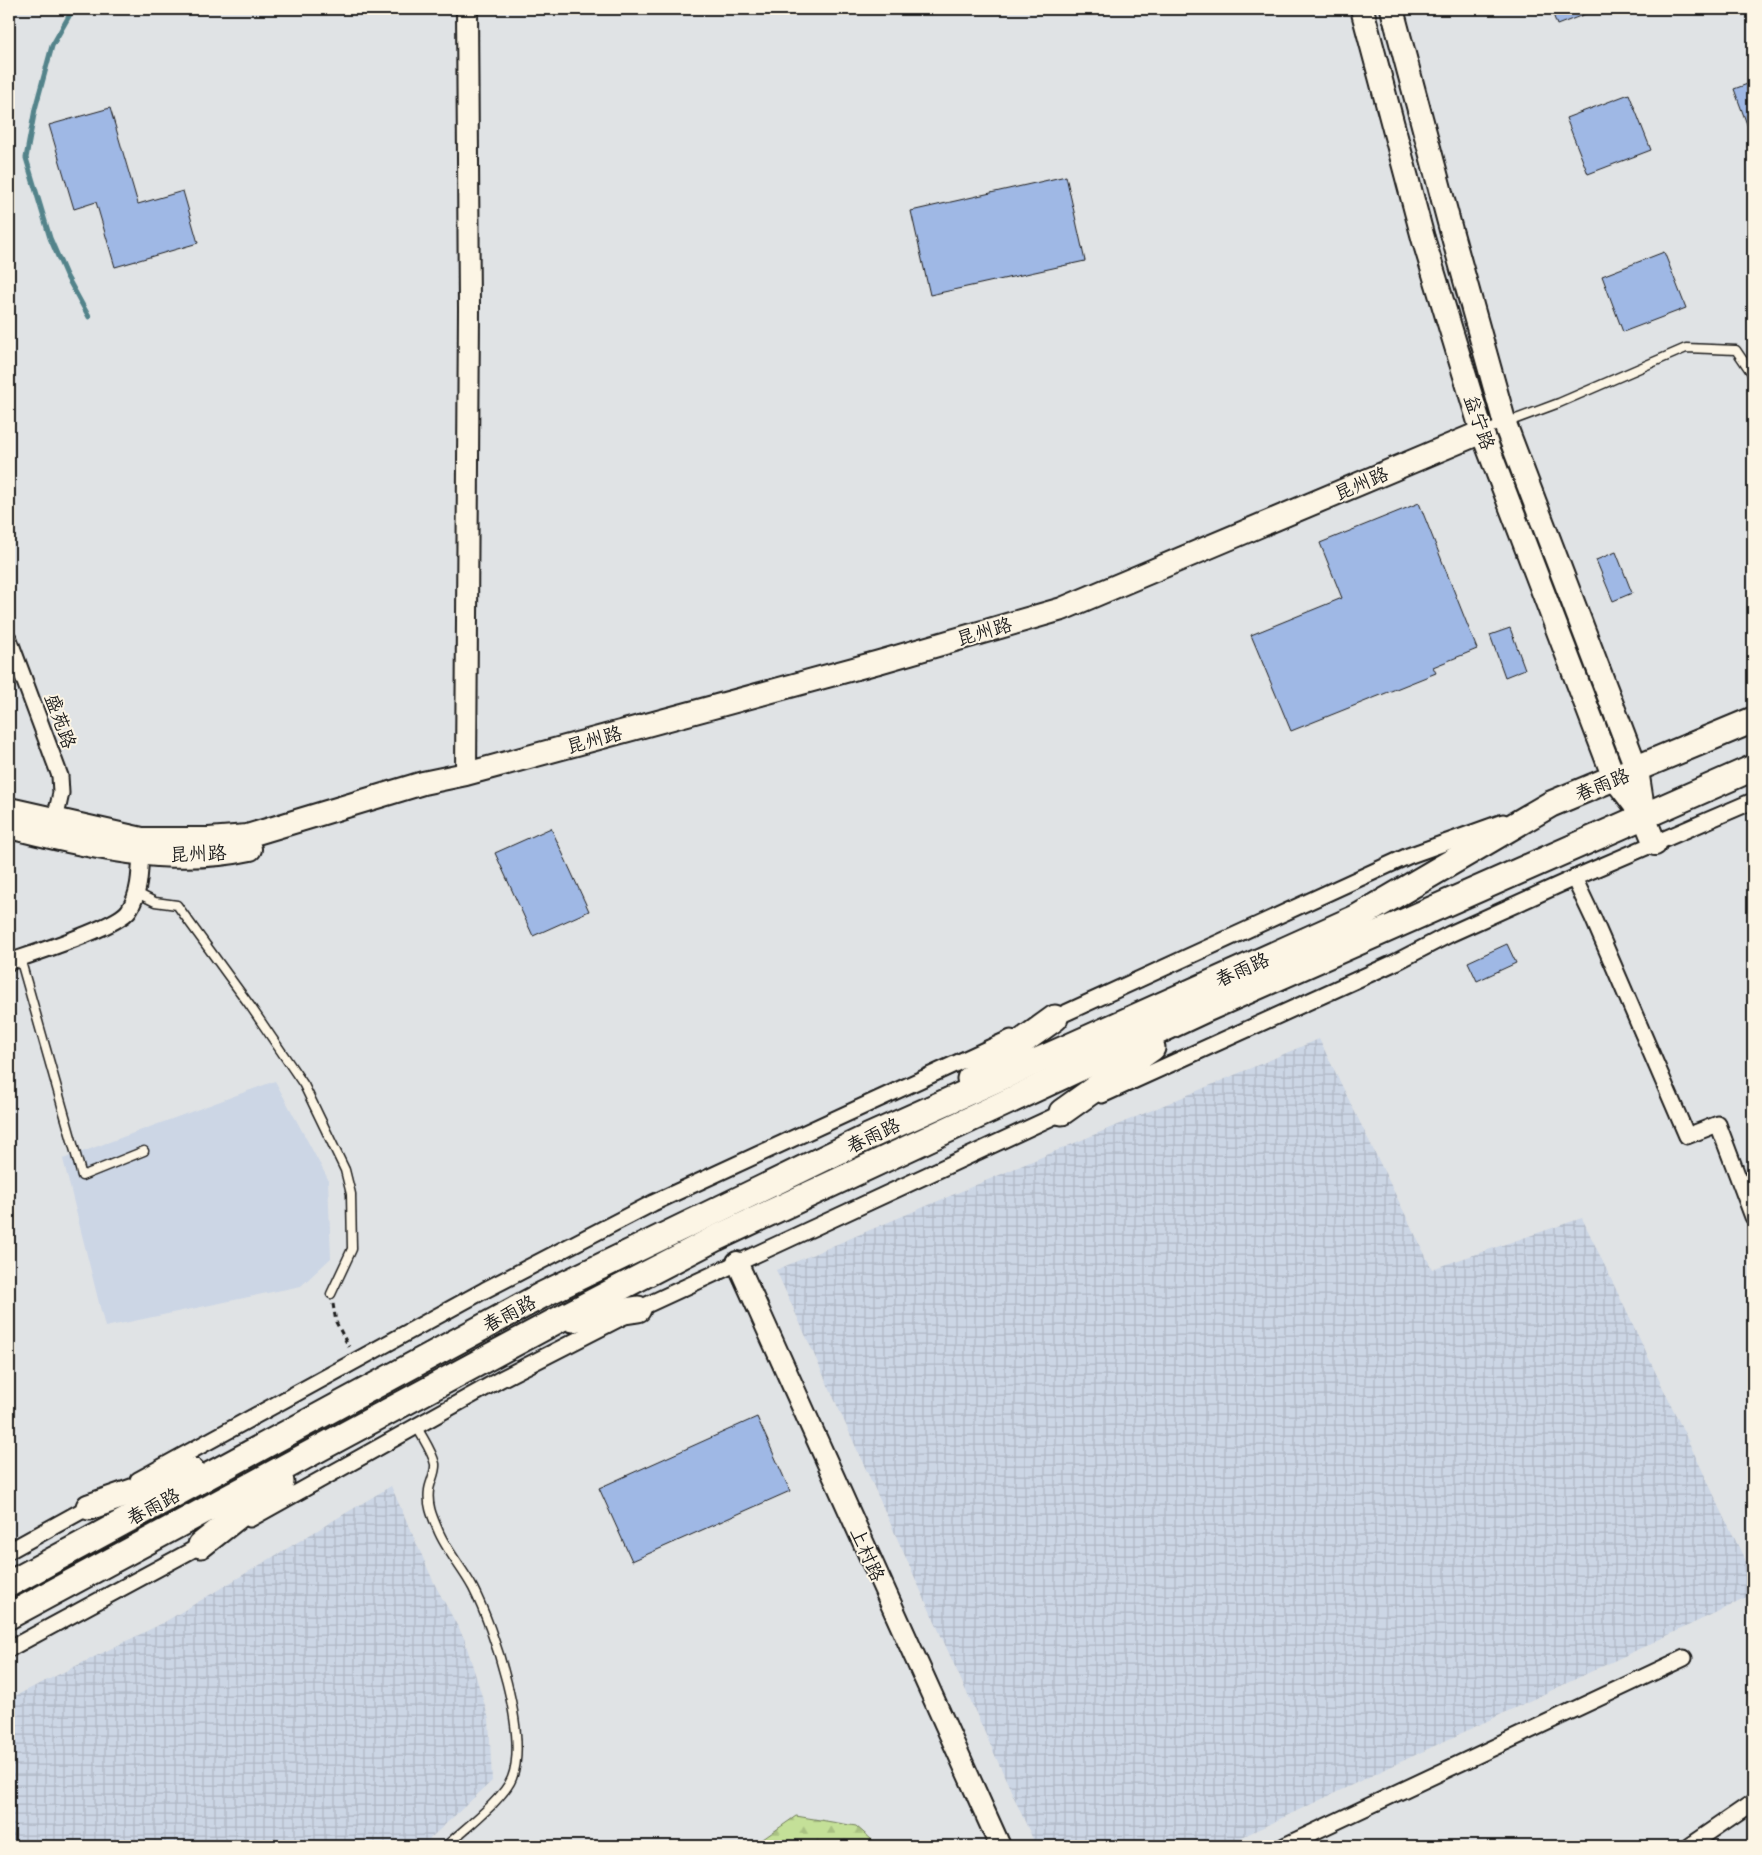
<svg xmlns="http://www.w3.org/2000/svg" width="1762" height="1855" font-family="Itim,'LXGW WenKai TC',sans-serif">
<defs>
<pattern id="industrial-grid" width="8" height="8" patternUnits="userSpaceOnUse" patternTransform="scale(1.25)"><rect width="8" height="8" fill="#ccd6e5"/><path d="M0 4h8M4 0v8" fill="none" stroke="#afb7c4"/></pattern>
<pattern id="forest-firs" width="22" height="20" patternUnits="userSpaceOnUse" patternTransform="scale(1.25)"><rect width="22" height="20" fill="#c4e098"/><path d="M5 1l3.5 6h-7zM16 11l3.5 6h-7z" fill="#a8c082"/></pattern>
</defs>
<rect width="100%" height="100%" fill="#e0e3e5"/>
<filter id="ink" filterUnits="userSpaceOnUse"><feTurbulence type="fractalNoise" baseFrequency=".02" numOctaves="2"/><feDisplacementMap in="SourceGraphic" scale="10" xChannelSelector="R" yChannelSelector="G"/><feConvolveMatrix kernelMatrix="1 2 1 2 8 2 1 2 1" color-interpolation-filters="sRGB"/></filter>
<g filter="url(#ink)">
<!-- built -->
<polygon fill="#ccd6e5" points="275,1081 328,1179 331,1258 301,1286 105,1327 63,1159"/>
<!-- industrial -->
<g fill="url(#industrial-grid)">
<polygon points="1319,1039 1432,1269 1582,1218 1753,1577 1753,1595 1223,1846 1036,1846 776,1270"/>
<polygon points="391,1486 435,1585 464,1638 489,1719 492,1781 422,1846 9,1846 9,1699 163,1623"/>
</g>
<!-- forest -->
<polygon fill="url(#forest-firs)" stroke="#707e5a" points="796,1816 856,1826 879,1846 753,1846"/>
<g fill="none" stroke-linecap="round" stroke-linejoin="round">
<!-- stream -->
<polyline stroke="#53838a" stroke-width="5" points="73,9 52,46 35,109 26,158 50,238 66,275 89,317"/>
</g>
<!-- building -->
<g fill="#9fb8e5" stroke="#1c1c1c">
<polygon points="1551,9 1596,9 1596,10 1557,25"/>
<polygon points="1753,82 1753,138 1752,138 1734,89"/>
<polygon points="1629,94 1651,150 1588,174 1566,118"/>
<polygon points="110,108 138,204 183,191 198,243 115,267 96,202 74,209 49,125"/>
<polygon points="1066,176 1085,261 930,295 911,211"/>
<polygon points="1664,252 1686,308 1623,332 1602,276"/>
<polygon points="1419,503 1477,649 1433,667 1436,673 1291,731 1251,635 1342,598 1320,543"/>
<polygon points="1616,552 1632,593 1613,601 1596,560"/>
<polygon points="1510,628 1525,669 1505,677 1490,635"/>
<polygon points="551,828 589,911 533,936 495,853"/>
<polygon points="1507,944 1516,963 1477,981 1468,962"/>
<polygon points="757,1417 790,1491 632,1561 599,1488"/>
</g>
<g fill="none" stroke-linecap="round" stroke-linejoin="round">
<!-- service casing -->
<g stroke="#1c1c1c" stroke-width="11">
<g id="service">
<polyline points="1484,431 1559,403 1686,348 1736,350 1753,375"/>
<polyline points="137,893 155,902 177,905 251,1007 304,1085 345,1170 351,1194 352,1249 331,1294"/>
<polyline points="20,958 82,1176 144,1151"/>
<path d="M 417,1427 C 423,1439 432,1451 435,1464 C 436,1472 430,1482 429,1490 C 427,1505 432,1516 438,1530 C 446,1550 463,1569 473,1588 C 494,1629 529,1735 512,1778 C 504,1799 463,1830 446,1846"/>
</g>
</g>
<!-- minor casing -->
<g stroke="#1c1c1c" stroke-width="19">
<g id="minor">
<polyline points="9,639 60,776 61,793 55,820"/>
<polyline points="1574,878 1593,918 1687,1136 1718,1124 1753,1217"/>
<path d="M 9,962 C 32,954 118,927 129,910 C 141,892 140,867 141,846"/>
<polyline points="1048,1021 1408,856 1503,822"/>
<polyline points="1102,1095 1396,962 1450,934 1574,878 1753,801"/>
<polyline points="138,1480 485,1290 653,1203 1011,1038"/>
<polyline points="250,1519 501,1379 638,1309 1070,1109"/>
<polyline points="9,1551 96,1503"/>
<polyline points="9,1649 207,1542"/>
<polyline points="1284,1846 1684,1658"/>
<polyline points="1689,1846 1753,1802"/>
</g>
</g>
<!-- tertiary casing -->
<g stroke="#1c1c1c" stroke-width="24">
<g id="tertiary">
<polyline points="466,774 469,309 467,9"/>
<polyline points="737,1262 1000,1846"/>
</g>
</g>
<!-- secondary casing -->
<g stroke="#1c1c1c" stroke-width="26">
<g id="secondary">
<polyline points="1362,9 1423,238 1482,432 1614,778 1644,817 1655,844"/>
<polyline points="1392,9 1451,230 1505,424 1637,770 1644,815"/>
<polyline points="9,809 142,839 209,839 247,836 423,783 466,774 879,662 1062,609 1482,432"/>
<path d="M 9,827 C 86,846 170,867 250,849"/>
</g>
</g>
<!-- primary casing -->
<g stroke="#1c1c1c" stroke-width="29">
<g id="primary">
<polyline points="970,1079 1055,1018"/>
<polyline points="1062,1112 1152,1048"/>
<polyline points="573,1319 638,1309"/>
<polyline points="89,1507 192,1471"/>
<polyline points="201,1545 281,1482"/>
<polyline points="9,1584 544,1294 868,1137 1356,918 1551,804 1753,720"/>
<polyline points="9,1616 554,1322 716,1238 1204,1010 1753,768"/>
</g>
</g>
<!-- path -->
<polyline stroke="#1c1c1c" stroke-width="3" stroke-dasharray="5 4" stroke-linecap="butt" points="333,1304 336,1322 349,1347"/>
<!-- service -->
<use href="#service" stroke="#fcf5e5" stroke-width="8"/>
<!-- minor -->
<use href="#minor" stroke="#fcf5e5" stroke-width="15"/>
<!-- tertiary -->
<use href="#tertiary" stroke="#fcf5e5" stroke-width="20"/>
<!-- secondary -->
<use href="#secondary" stroke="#fcf5e5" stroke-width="22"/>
<!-- primary -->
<use href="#primary" stroke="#fcf5e5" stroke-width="25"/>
</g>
</g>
<g text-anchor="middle" stroke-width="4" stroke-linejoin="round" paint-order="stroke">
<!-- street labels -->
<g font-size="19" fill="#1c1c1c" stroke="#fcf5e5">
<text transform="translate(1480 422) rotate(71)" y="7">益宁路</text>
<text transform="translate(1361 483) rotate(-23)" y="7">昆州路</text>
<text transform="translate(984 631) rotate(-16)" y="7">昆州路</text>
<text transform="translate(61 721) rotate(70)" y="7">盛苑路</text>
<text transform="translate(594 739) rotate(-15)" y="7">昆州路</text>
<text transform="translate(1602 784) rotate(-22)" y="7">春雨路</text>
<text transform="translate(198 853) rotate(-2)" y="7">昆州路</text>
<text transform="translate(1242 969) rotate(-24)" y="7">春雨路</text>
<text transform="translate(873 1135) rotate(-25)" y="7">春雨路</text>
<text transform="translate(509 1313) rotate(-28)" y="7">春雨路</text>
<text transform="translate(153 1506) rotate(-28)" y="7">春雨路</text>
<text transform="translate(868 1554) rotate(66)" y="7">上村路</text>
</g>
</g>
<!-- margin -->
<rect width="1762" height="1855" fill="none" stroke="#fcf5e5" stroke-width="30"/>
<rect x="15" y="15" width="1732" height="1825" fill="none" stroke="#1c1c1c" stroke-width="2" filter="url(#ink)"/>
</svg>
